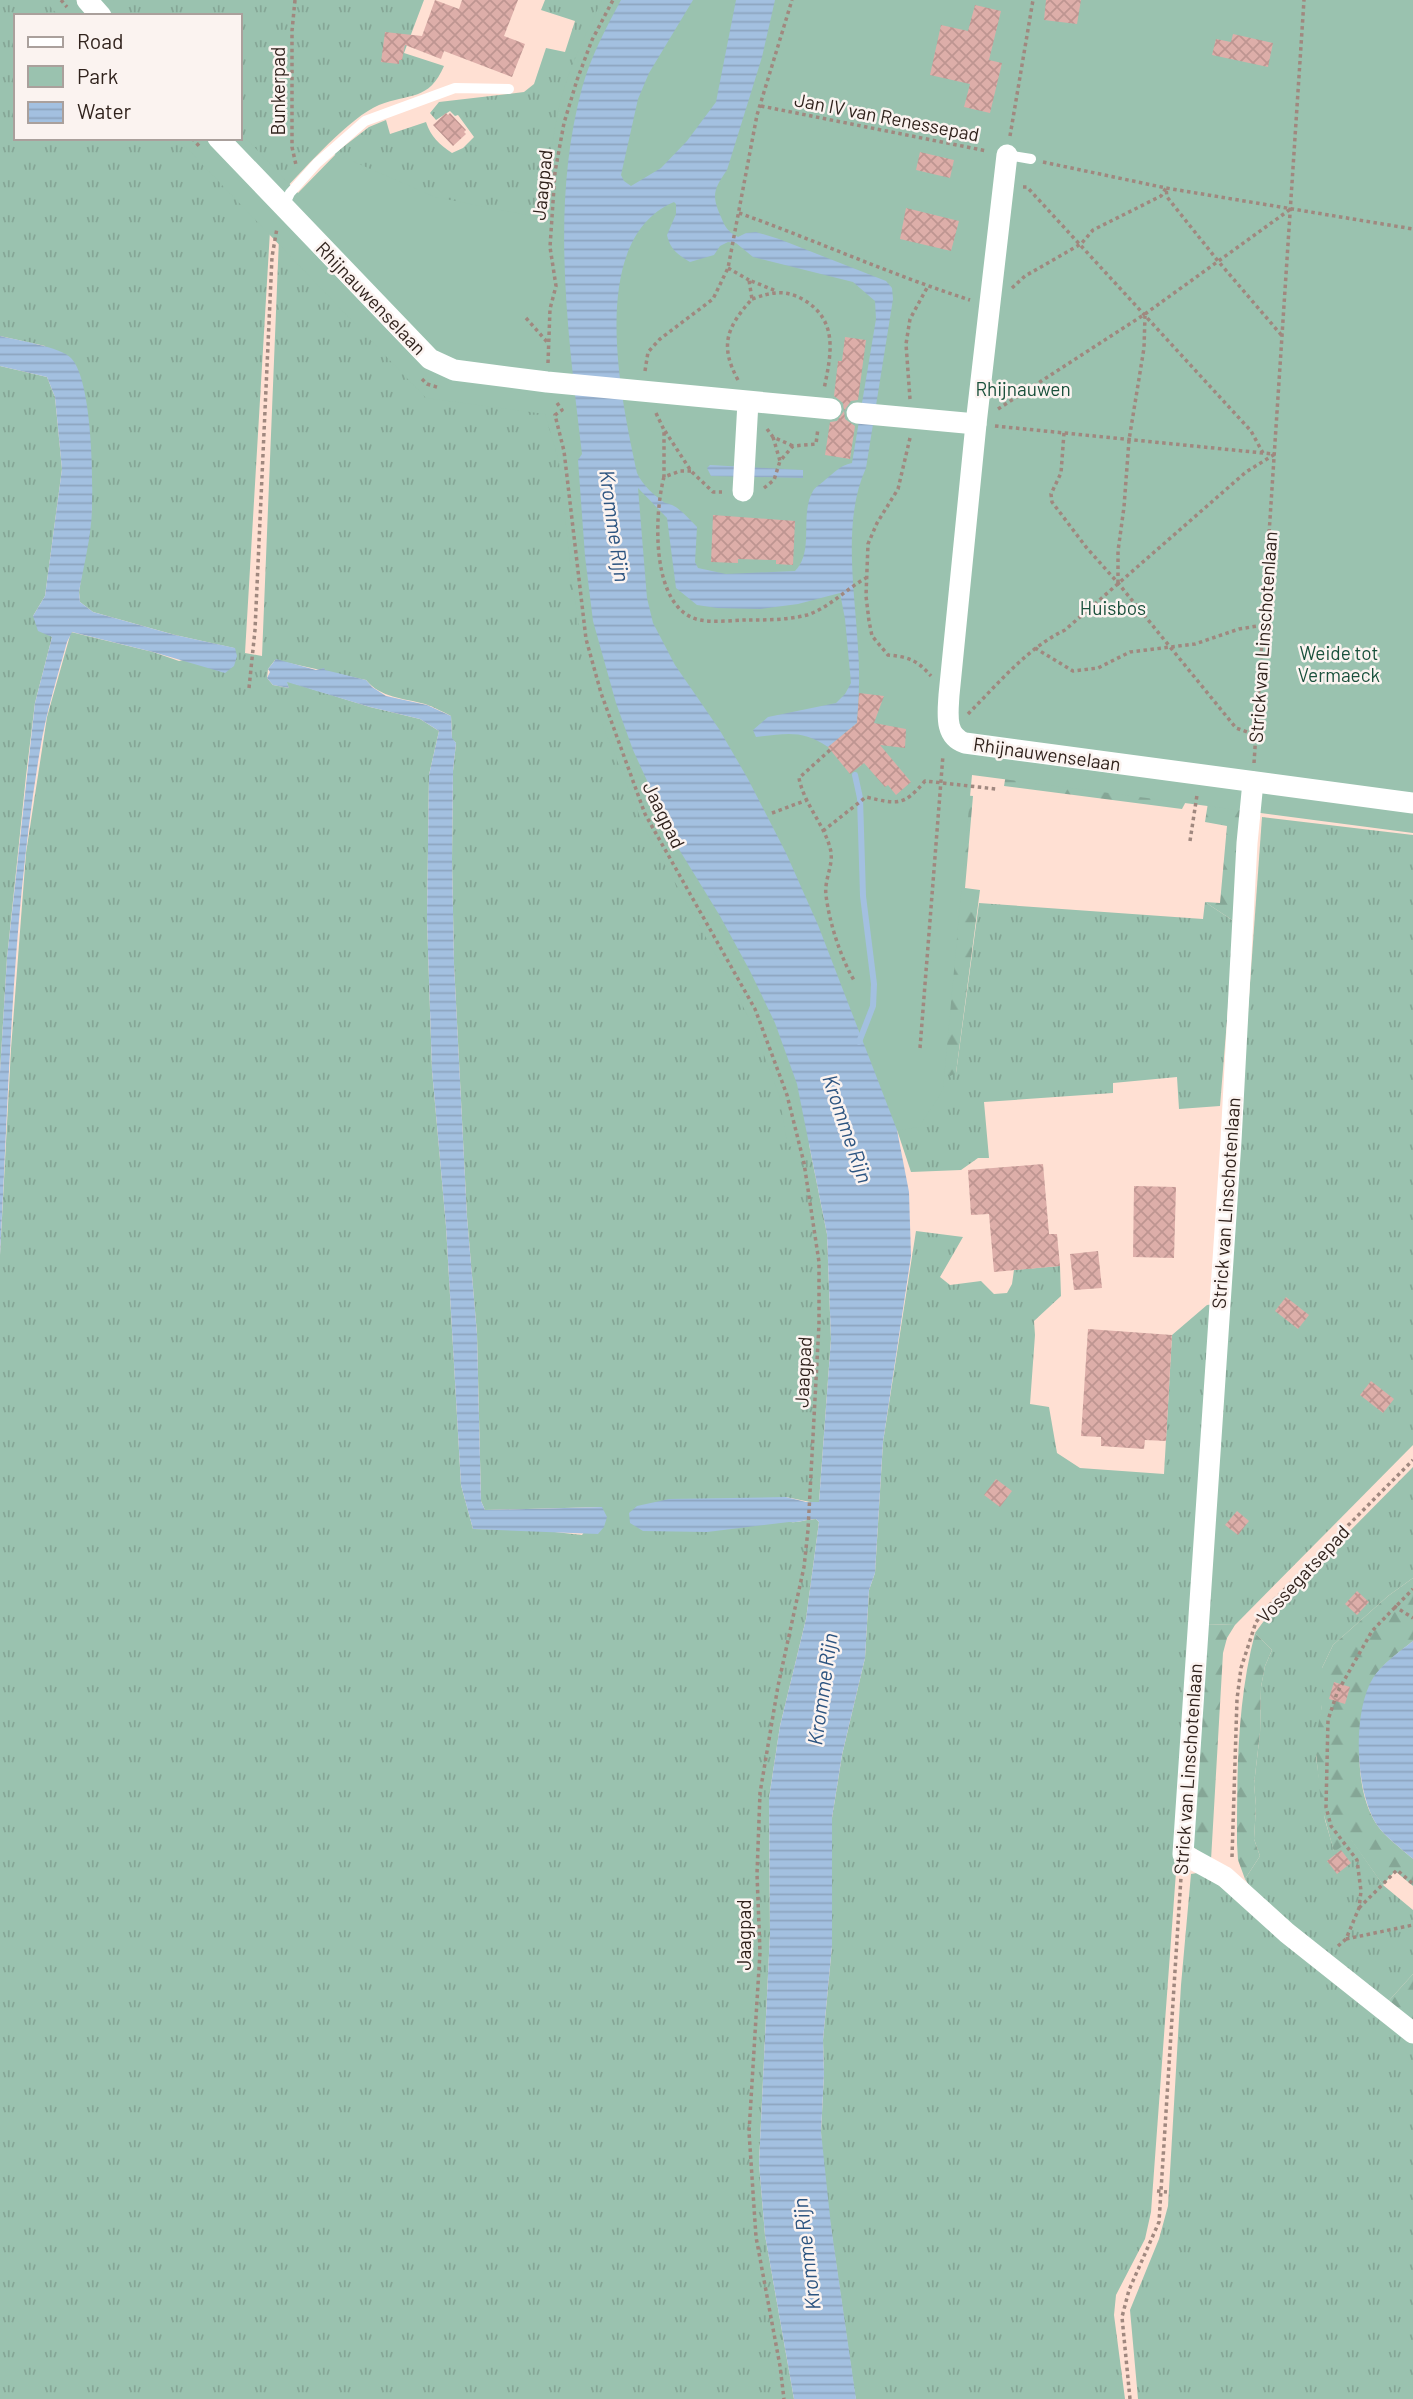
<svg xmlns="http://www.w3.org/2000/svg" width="1413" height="2399" font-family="Barlow,sans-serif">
<defs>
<pattern id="grass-tufts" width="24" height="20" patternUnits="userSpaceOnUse" patternTransform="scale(1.75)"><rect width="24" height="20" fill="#9ac2af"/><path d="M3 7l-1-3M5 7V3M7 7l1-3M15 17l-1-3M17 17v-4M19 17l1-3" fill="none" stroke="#85a696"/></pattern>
<pattern id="forest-firs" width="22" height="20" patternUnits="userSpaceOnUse" patternTransform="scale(1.75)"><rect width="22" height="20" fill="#9ac2af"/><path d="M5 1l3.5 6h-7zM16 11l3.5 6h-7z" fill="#85a696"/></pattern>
<pattern id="water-rules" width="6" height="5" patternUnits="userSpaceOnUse" patternTransform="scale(1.75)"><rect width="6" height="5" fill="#a3c0e0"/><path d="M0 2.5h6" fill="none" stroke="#8da5c0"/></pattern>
<pattern id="building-cross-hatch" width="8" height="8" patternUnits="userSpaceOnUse" patternTransform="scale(1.75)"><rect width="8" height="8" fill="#ddaea9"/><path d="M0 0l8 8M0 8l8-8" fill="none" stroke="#be9591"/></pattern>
</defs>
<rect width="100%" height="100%" fill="#ffe0d3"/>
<!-- grass -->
<g fill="url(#grass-tufts)" fill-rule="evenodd">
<path d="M 0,0 L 74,0 L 89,16 L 16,16 L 16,138 L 209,138 L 270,231 L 245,653 L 262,656 L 279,238 L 573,390 L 797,1084 L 827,1234 L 831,1339 L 819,1502 L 815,1503 L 786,1497 L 790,1522 C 799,1523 807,1519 816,1519 L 819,1522 L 806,1619 L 780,1726 L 769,1798 L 770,1933 L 759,2163 L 765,2235 L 794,2399 L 0,2399 L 0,1255 L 11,1049 L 26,853 L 47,717 L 71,632 L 153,652 L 179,661 L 234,648 L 175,635 L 93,612 L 80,602 L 79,592 L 92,508 L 45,346 L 0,336 ZM 275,660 L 366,680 C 381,698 403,698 425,704 C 434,707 443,712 451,716 L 452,739 L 456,743 L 453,771 L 452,859 L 454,964 L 467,1217 L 477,1334 L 481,1501 L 485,1510 L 602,1507 L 582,1535 L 537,1530 L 473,1529 L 461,1485 L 446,1226 L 432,1070 L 427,919 L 429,775 L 439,731 L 420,719 L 370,707 L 286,681 L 289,688 L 273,685 L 267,678 L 268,669 Z"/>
<path d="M 104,0 L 424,0 L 404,53 L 444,66 C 429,101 410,93 379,105 C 350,117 306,167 283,191 L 240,138 L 240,16 L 116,16 Z"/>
<path d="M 545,0 L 621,0 L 565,242 L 434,200 L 334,154 L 369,127 L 386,120 L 390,134 L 426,122 C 431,137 439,144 452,153 L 463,148 L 474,137 L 458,115 L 455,116 L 450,111 L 436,120 L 430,113 L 439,102 L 524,92 L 534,84 L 546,48 L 565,52 L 575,21 L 541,10 Z"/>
<polygon points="0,366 47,377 55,397 62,469 45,596 33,616 52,637 35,703 26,776 7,958 0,1072"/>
<polygon points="1262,817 1413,835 1413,1445 1235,1625 1204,1624"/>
<polygon points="1205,902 1235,922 1220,1106 1179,1109 1177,1077 1113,1083 1113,1093 984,1102 989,1158 978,1158 961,1170 911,1172 897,1130 908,1055 956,1073 979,903 1203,919"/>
<polygon points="916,1231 963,1237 940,1277 950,1285 981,1281 994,1294 1007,1293 1012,1284 1014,1270 1060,1266 1061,1296 1034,1321 1035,1335 1030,1404 1049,1407 1057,1453 1080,1468 1164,1474 1172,1335 1207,1305 1215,1304 1181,1855 1176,1872 1151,2212 1145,2239 1116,2295 1114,2315 1125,2399 856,2399 855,2395 823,2173 821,2132 824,2074 823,2040 832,1946 832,1818 842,1755 865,1658 869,1590 875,1573 883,1442"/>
<polygon points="1413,1467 1413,1578 1388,1596 1333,1645 1322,1668 1322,1705 1316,1757 1325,1820 1334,1851 1351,1839 1383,1885 1413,1910 1413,1974 1385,2005 1256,1896 1245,1879 1260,1856 1254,1839 1256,1806 1254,1784 1260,1733 1261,1687 1265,1666 1272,1650 1255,1633 1272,1610"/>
<polygon points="1197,1873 1207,1876 1413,2039 1413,2399 1138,2399 1130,2310 1159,2239 1168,2206 1181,1985 1191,1874"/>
</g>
<!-- forest -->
<g fill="url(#forest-firs)">
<polygon points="1008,762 1191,792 1182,809 1004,786"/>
<polygon points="1210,790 1243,799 1235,922 1205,902 1220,903 1227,826 1205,822"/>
<polygon points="949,794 973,796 965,888 980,890 956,1073 950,1076 938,1062"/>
<path d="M 1413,1578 L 1413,1641 C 1403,1649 1379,1667 1374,1678 C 1356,1718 1352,1788 1377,1825 C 1386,1838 1401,1848 1413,1859 L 1413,1886 L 1395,1871 L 1383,1885 L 1351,1840 L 1334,1852 L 1321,1804 L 1315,1743 L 1322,1705 L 1322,1668 L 1333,1645 L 1388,1596 Z"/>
<polygon points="1204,1624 1235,1625 1227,1638 1223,1653 1211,1860 1193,1847"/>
<path d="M 1255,1633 L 1272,1650 L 1265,1666 L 1261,1687 L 1260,1733 L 1254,1784 L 1256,1806 L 1254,1839 L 1260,1856 L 1245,1879 L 1238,1860 L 1237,1843 C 1237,1772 1237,1702 1255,1633 Z"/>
<polygon points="1413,1974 1413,2027 1385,2005"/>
</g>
<!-- park -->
<g fill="#9ac2af">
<polygon points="44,0 113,0 128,16 59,16"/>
<path d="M 602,0 L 1413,0 L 1413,833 L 972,775 L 943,1090 L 919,1127 L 788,1147 L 779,1095 L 755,1031 L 730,980 L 645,829 L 603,726 L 585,660 L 573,589 L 559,462 L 545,414 L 426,398 L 177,138 L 240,138 L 240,132 L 298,193 L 336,154 L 435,197 L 542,218 C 550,177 551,135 562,95 C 572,62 587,31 602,0 Z"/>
</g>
<!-- water -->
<g fill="url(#water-rules)" fill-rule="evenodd">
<path d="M 621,0 L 693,0 L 649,73 L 638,99 L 621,175 L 624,181 L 631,186 L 661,168 L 687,141 L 716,102 L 736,0 L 775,0 L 762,57 L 727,170 C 714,189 711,195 721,217 C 725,227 728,232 738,237 L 746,233 L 756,232 L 779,239 L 886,281 L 892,288 L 893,299 L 866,468 C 842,520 855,592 858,648 C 860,673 859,698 857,723 L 828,747 C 802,729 785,734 756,737 L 753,730 L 768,717 L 836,703 L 845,694 L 851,683 L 845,619 L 840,593 L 798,604 L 761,609 L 717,608 L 697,605 L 676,588 L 667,518 L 638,488 L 647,598 L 653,623 L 675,665 L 719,729 L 748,779 L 786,853 L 818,925 L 897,1130 L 909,1192 L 911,1256 L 883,1442 L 875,1573 L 869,1590 L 865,1658 L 842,1755 L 832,1818 L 832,1946 L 823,2040 L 824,2074 L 821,2132 L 831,2226 L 856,2399 L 794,2399 L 765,2235 L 759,2163 L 770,1933 L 769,1798 L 780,1726 L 806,1619 L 819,1522 L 816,1519 C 807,1519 799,1523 789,1522 L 707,1532 L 643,1531 L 630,1523 L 629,1513 L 637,1506 L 669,1499 L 786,1497 L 806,1502 L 819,1502 L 831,1339 L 827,1234 L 797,1084 L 775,1023 L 750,971 L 720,916 L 677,846 L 633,750 L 616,703 L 593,621 L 585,556 L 578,460 L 582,454 C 568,333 550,207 582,88 C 591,56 606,28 621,0 ZM 674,202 L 676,204 L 676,214 L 667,235 C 670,249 677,254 690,262 L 714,255 L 720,246 L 728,242 L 736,243 L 753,257 L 853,282 L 875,301 L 876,319 L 852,463 C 839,466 835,472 825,480 C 821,484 815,487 813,491 C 799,515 815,551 795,571 L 726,574 L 698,568 L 695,562 L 697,527 C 688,518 677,504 665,503 C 654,495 643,486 637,473 C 622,402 585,240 674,202 Z"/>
<path d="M 0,336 C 16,340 61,347 71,358 C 92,380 93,475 92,506 C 92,534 84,564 79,592 L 80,602 L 93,612 L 175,635 L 235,648 L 237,656 L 234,666 L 225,673 L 153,652 L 72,632 L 67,642 C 57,678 46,713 40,750 C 12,917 9,1087 0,1255 L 0,1072 L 7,958 L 35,703 L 52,637 L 38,631 L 33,616 L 45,596 L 62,469 L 55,397 L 47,377 L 0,366 Z"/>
<polygon points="710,465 803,470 803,478 711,476 707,468"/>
<polygon points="276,659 316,670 324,668 325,670 366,680 372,687 386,696 427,705 451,716 452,738 456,743 453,771 452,859 454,964 467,1217 477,1334 481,1501 485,1510 602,1507 607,1517 604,1527 598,1534 473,1529 461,1485 446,1226 432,1070 427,919 429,775 439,731 420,719 370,707 287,682 289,688 273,685 267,678 270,672 268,669"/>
<path d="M 1413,1641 L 1413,1859 C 1401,1848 1386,1838 1377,1825 C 1355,1792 1352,1712 1373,1678 C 1382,1664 1400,1651 1413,1641 Z"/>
</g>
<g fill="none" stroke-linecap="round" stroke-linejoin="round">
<!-- stream -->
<polyline stroke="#a3c0e0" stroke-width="6" points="855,775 860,798 863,896 874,984 873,1006 859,1042"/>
</g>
<!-- building -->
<g fill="url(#building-cross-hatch)">
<polygon points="435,0 459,9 462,0 518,0 504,36 525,44 512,77 444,51 441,59 405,45 402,60 399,60 399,64 381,62 385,32 422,36"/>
<polygon points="1046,0 1081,0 1077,24 1044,20"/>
<polygon points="975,5 1001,11 989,60 1002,63 990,113 964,107 970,84 930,75 941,25 968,31"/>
<polygon points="1233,34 1273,43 1268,67 1212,55 1216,39 1231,42"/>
<polygon points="446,113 448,115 450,113 466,130 464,132 466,134 453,146 433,125"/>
<polygon points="920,152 954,160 950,178 916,170"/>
<polygon points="906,208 959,221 951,251 900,239"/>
<polygon points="845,337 866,340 858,400 851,401 844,411 845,419 855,426 850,459 825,455 830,422 837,421 844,411 843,403 834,396 838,361 842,361"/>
<polygon points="713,515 795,521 793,565 776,564 776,560 738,559 738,563 711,562"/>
<polygon points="859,693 884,696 874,723 906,729 905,748 880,745 911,782 896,795 888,785 885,787 864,763 850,774 828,747 857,723"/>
<polygon points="1043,1164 1049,1234 1057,1234 1060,1266 994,1272 989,1214 971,1215 968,1170"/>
<polygon points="1134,1186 1176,1187 1174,1258 1133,1257"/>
<polygon points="1098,1251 1102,1288 1074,1290 1070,1254"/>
<polygon points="1286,1297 1309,1315 1298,1329 1275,1311"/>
<polygon points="1088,1329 1172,1335 1166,1441 1145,1440 1144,1449 1101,1446 1101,1437 1081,1436"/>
<polygon points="1371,1381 1394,1399 1383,1413 1360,1395"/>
<polygon points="996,1479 1012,1491 1000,1507 984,1495"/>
<polygon points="1237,1511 1249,1521 1238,1535 1225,1525"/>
<polygon points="1357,1591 1369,1602 1357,1615 1345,1604"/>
<polygon points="1334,1682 1350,1687 1345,1704 1329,1699"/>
<polygon points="1341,1850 1351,1863 1337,1874 1327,1861"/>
</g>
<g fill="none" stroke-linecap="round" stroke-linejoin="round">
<!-- path -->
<g stroke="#a0887f" stroke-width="3.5" stroke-dasharray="3.5 3.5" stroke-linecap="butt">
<polyline points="61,0 67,7"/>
<polyline points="295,0 292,31 292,147 296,165"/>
<polyline points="761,106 987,151"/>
<polyline points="1010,136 1033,0"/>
<polyline points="192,138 199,146"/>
<polyline points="1043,162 1166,188 1413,229"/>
<polyline points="1023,187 1027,187 1251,431 1263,453"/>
<path d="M 739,213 C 817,241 892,275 970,300"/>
<polyline points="728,268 749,280"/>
<polyline points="1012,288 1025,276 1081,244 1093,230 1161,196 1166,188 1167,197 1218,261 1283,337"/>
<path d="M 752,299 C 772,292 785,289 804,300 C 839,321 831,355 824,389"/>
<polyline points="526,318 548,343"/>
<polyline points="548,363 550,309 556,286 550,247 555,172 564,123 577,80 592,40 613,0"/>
<polyline points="645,371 648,352 660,339 713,299 728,268 757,115 792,0"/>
<polyline points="422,379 427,384 440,388"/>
<path d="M 738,380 C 719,345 727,327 752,299 L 749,280 L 776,291"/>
<polyline points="910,399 906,344 910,319 928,286"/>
<polyline points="557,403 562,410 555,415 564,451 586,639 601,693 645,814 755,1009 787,1095 804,1163 819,1262 819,1324 808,1530 804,1567 778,1686 760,1793 757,1874 760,1952 749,2132 756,2237 780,2366 784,2399"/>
<polyline points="998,409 1145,314 1292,208"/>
<polyline points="656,413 664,430 664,477"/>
<polyline points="995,426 1273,454"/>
<polyline points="767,429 773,437 793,446"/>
<polyline points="665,431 691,471 713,492 722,492"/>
<polyline points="1064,433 1061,473 1051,494 1052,502 1086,547 1118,583 1236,728 1256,735"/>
<polyline points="773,437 780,461 793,446 816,444 818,428"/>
<path d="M 910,438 L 898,489 L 877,523 L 868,544 L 866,596 L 869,621 L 872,636 L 888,655 C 909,657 917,660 931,676"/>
<path d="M 691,471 L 680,471 L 664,477 C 654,514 650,610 700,620 C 715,623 733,620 748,620 C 767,620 788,620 807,615 C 829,608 846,589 866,578"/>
<polyline points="764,488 774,480 780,461"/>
<polyline points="1118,583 1118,551 1124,507 1129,440 1144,348 1145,316"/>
<polyline points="1035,648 1073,671 1098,668 1130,652 1195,644 1239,629 1264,625"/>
<polyline points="249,688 255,630 272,257 277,228"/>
<path d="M 968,714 C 998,684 1027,648 1065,630 L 1246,472 L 1275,454"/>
<path d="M 830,750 L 799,778 C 804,805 826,826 831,852 C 833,866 824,881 826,895 C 829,922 841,959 855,982"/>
<polyline points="1254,763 1304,0"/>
<polyline points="772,813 807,800"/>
<path d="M 823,831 L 866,797 C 897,804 903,807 925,781 L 996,789"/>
<polyline points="1190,841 1197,795"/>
<polyline points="920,1048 943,755"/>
<polyline points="1394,1606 1413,1618"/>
<polyline points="1232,1857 1237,1699 1241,1668 1256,1622 1273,1601 1413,1460"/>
<polyline points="1359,1908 1397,1870 1413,1884"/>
<polyline points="1346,1939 1413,1925"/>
<polyline points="1338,1946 1346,1939 1359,1908 1361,1891 1357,1860 1331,1826 1326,1807 1328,1720 1337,1693 1372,1631 1413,1589"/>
<polyline points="1157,2191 1167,2192"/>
<polyline points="1130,2399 1122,2317 1129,2290 1159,2222 1181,1877"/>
</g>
<!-- lane -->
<g stroke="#fff" stroke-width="10">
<polyline points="1007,155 1031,159"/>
<polyline points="284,206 290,193 317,163 365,121 455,88 509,89"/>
</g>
<!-- street -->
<g stroke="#fff" stroke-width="21">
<polyline points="87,0 101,16"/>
<polyline points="218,138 430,359 454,370 547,382 831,409"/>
<path d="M 1007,155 L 976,424 L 949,695 C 948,713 944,736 965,743 L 1413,803"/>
<polyline points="857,413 976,424"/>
<polyline points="743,491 748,402"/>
<polyline points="1253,782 1247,843 1231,1141 1183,1854 1225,1877 1287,1933 1413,2033"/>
</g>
</g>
<g text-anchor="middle" stroke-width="5" stroke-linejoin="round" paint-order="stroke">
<!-- street labels -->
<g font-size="19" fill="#31231d" stroke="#fbf3f0">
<text transform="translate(278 91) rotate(-90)" y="7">Bunkerpad</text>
<text transform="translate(887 117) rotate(11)" y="7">Jan IV van Renessepad</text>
<text transform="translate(542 185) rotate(-84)" y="7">Jaagpad</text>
<text transform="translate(371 298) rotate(46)" y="7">Rhijnauwenselaan</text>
<text transform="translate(1263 637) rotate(-86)" y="7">Strick van Linschotenlaan</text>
<text transform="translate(1047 754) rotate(8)" y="7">Rhijnauwenselaan</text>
<text transform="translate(664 815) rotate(64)" y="7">Jaagpad</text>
<text transform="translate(1226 1203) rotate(-86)" y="7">Strick van Linschotenlaan</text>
<text transform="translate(803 1372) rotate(-87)" y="7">Jaagpad</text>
<text transform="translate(1303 1574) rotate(-47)" y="7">Vossegatsepad</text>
<text transform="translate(1188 1769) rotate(-86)" y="7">Strick van Linschotenlaan</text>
<text transform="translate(744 1935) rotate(-90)" y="7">Jaagpad</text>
</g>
<!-- park labels -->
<g font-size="19" fill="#19503b" stroke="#fbf3f0">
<text x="1023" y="396">Rhijnauwen</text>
<text x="1113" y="615">Huisbos</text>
<text x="1339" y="660">Weide tot<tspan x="1339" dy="22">Vermaeck</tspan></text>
</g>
<!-- water labels -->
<g font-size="21" font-style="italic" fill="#2c5480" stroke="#fbf3f0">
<text transform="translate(614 526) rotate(82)" y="7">Kromme Rijn</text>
<text transform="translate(847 1129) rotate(71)" y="7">Kromme Rijn</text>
<text transform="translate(823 1689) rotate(-82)" y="7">Kromme Rijn</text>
<text transform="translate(807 2254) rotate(-97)" y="7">Kromme Rijn</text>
</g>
</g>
<!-- legend -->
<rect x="14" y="14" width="228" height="126" fill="#fbf3f0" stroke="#aaa09c" stroke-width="2"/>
<rect x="28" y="37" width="35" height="10" fill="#ffffff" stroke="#aaa09c" stroke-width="2"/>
<text x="77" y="49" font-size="21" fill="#31231d">Road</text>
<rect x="28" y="66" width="35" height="21" fill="#9ac2af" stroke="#aaa09c" stroke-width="2"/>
<text x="77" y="84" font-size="21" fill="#31231d">Park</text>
<rect x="28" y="102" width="35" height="21" fill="url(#water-rules)" stroke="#aaa09c" stroke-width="2"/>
<text x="77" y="119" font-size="21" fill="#31231d">Water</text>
</svg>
